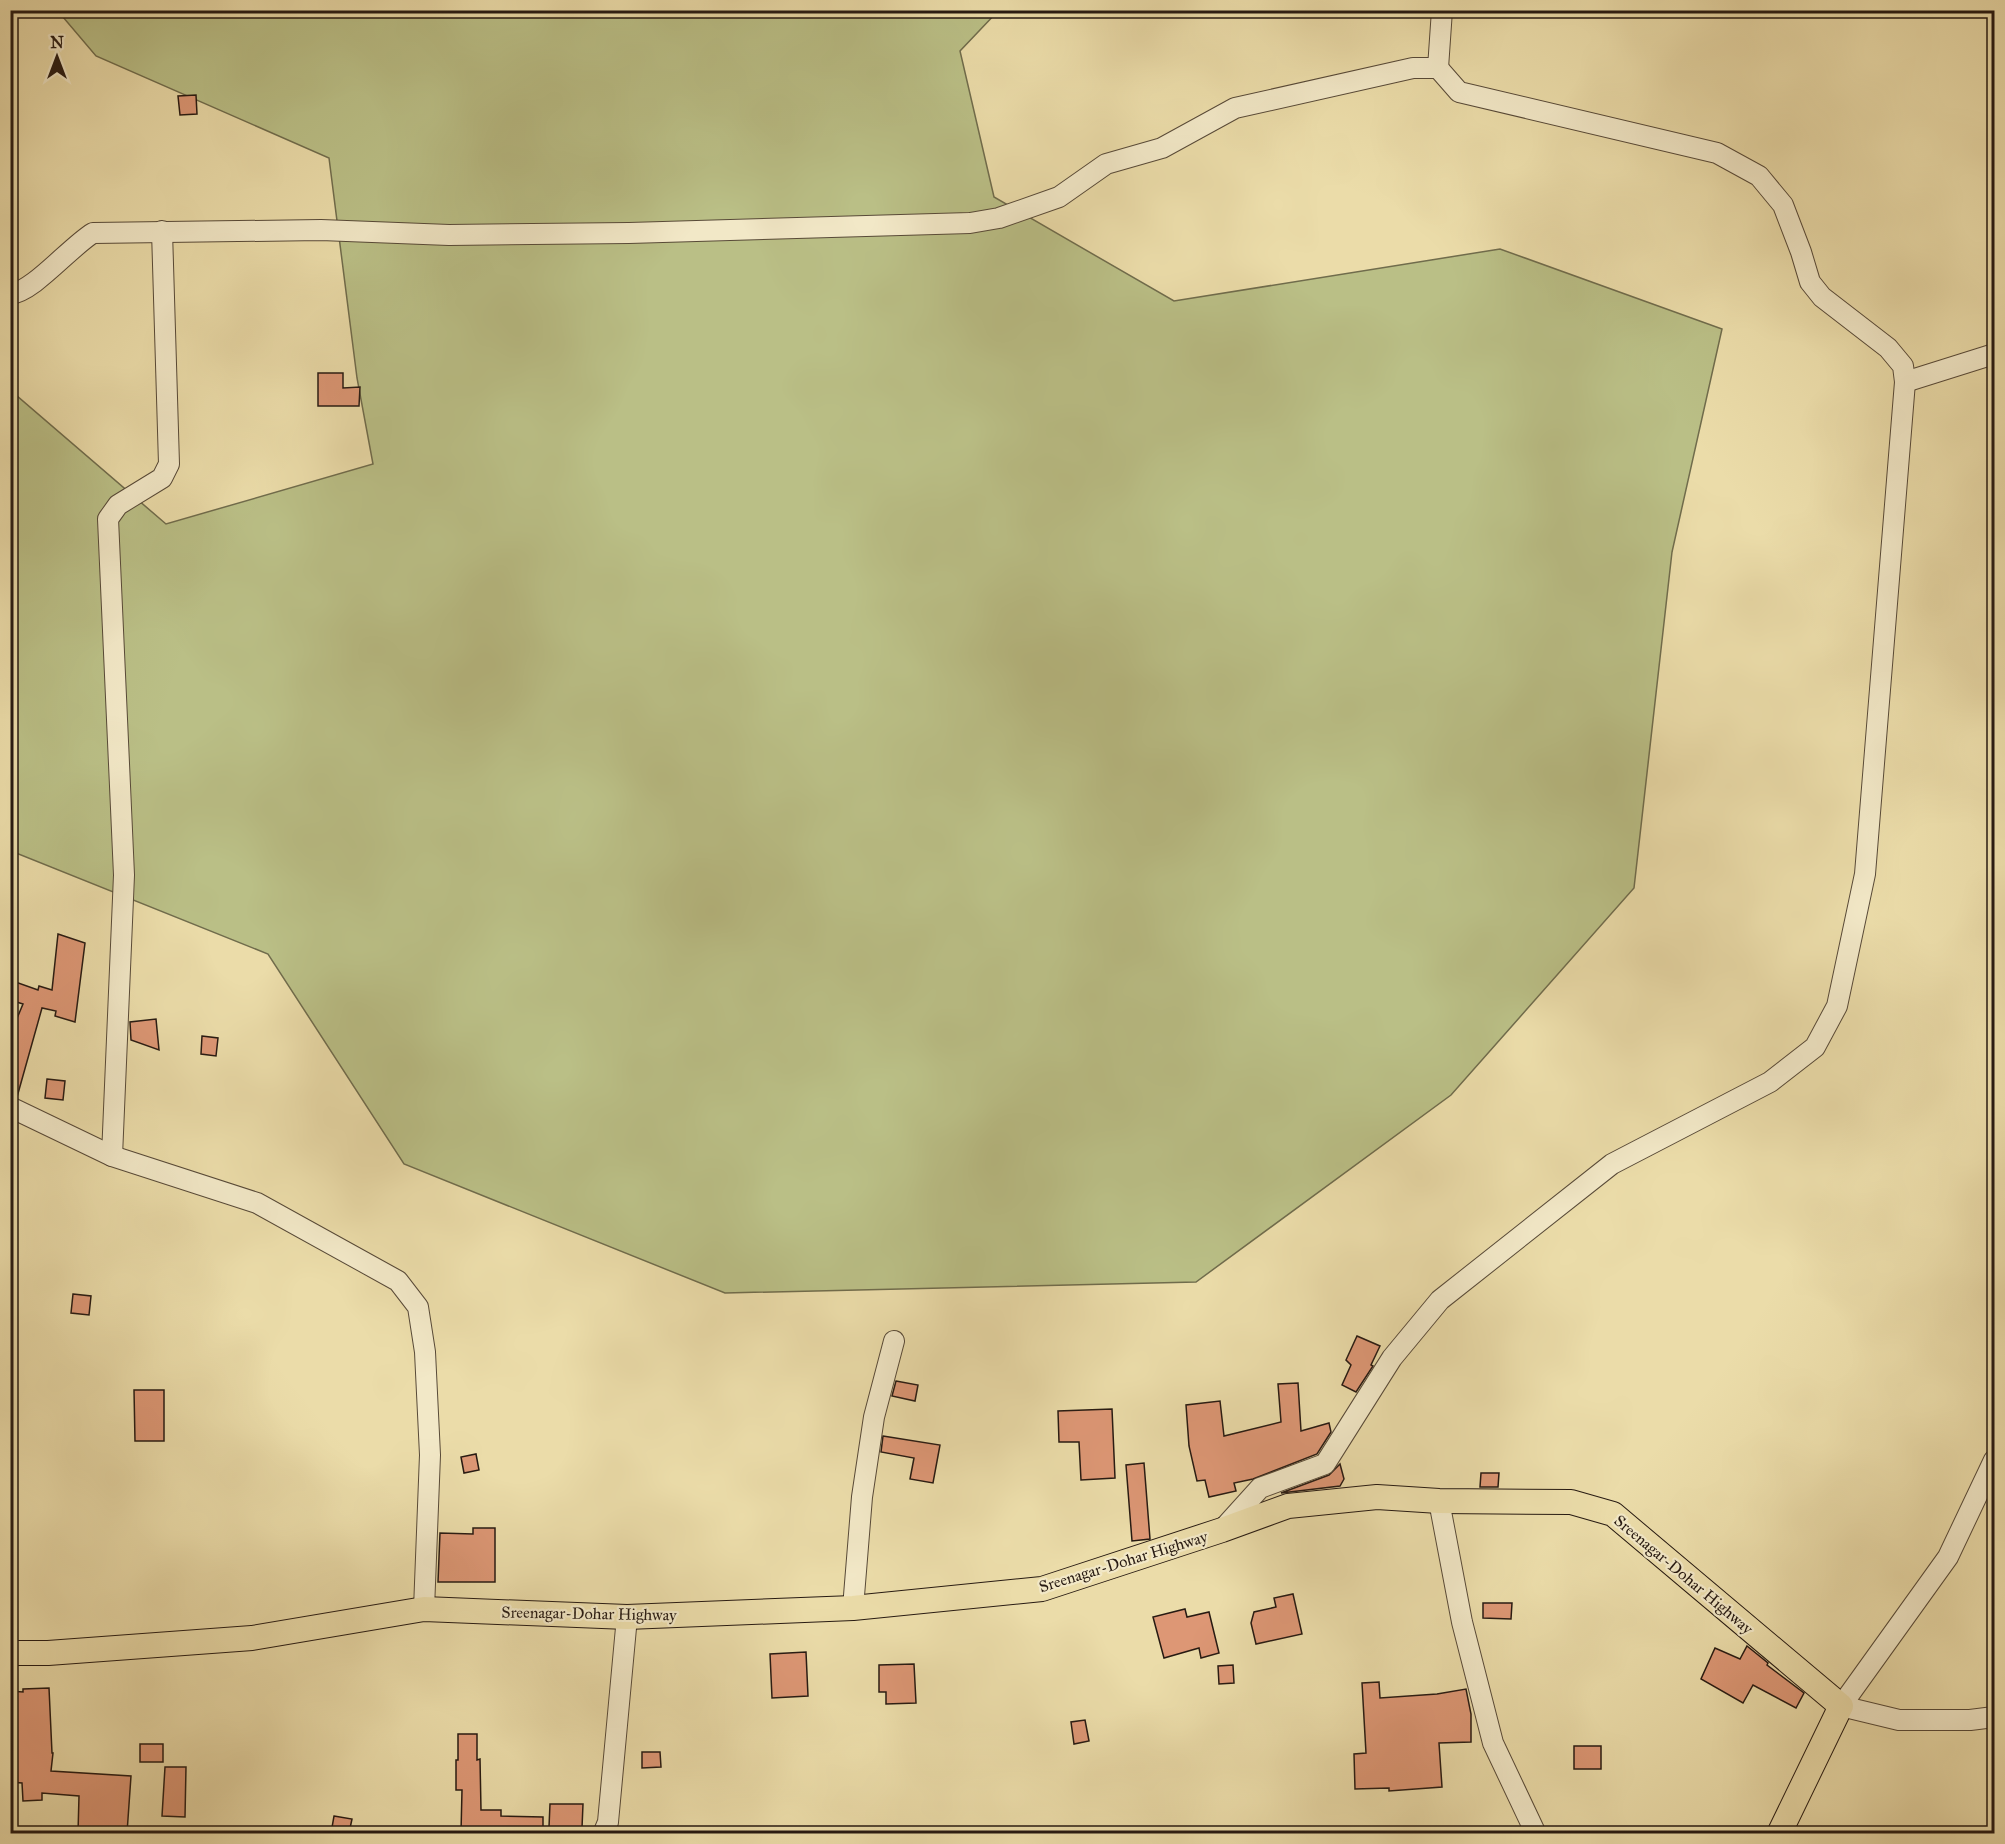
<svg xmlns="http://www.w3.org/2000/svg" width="2005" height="1844" font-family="'IM FELL Great Primer',serif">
<rect width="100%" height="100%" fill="#ebdca9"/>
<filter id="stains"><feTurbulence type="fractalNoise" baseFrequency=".00333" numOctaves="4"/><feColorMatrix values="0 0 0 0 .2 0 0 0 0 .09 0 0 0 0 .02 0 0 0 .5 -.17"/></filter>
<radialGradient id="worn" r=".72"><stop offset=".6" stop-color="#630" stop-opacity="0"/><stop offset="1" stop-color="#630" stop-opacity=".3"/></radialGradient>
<!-- green -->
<polygon fill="#babf86" stroke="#706c4c" stroke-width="1.5" points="57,10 998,11 960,51 994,197 1174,301 1500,249 1722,329 1672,552 1634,888 1451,1095 1196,1282 725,1293 404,1164 268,954 11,851 10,390 166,524 373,464 357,378 329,158 96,56"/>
<!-- building -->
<g fill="#dd9775" stroke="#271a12" stroke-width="1.5">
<polygon points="196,95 197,114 180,115 178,96"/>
<polygon points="318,373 343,373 343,388 360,387 359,406 318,406"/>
<polygon points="58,934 85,943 75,1022 55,1016 56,1011 42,1008 17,1097 10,1095 10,1035 23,1004 10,1000 10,980 38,990 39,986 52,990"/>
<polygon points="156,1019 159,1050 131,1040 130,1022"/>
<polygon points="202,1036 218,1038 216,1056 201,1054"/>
<polygon points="47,1079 65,1081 63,1100 45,1098"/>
<polygon points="73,1294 91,1296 89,1315 71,1313"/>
<polygon points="1357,1336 1380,1346 1371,1365 1373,1366 1356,1392 1342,1385 1351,1365 1346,1360"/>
<polygon points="896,1381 918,1385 915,1401 892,1396"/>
<polygon points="1298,1383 1301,1431 1329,1423 1331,1432 1317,1454 1253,1479 1234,1483 1236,1491 1209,1497 1205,1480 1197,1481 1189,1446 1186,1405 1220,1401 1224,1436 1281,1422 1278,1384"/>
<polygon points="134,1390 164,1390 164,1441 135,1441"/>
<polygon points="1112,1409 1115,1478 1081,1480 1079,1442 1059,1442 1058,1411"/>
<polygon points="883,1436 940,1445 933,1483 910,1479 914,1458 881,1452"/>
<polygon points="476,1454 479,1470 464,1473 461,1457"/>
<polygon points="1144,1463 1150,1539 1132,1541 1126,1465"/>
<polygon points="1340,1464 1344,1479 1340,1486 1281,1493 1329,1475"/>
<polygon points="1481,1473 1499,1473 1498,1487 1480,1487"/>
<polygon points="473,1528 495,1528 495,1582 438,1582 440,1533 473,1534"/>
<polygon points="1293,1594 1302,1634 1256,1644 1251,1623 1254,1612 1276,1607 1274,1598"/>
<polygon points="1483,1603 1512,1603 1511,1619 1483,1618"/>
<polygon points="1185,1609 1187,1617 1209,1612 1219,1653 1201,1658 1199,1648 1164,1658 1153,1617"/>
<polygon points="1747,1646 1768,1663 1767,1665 1804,1693 1796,1708 1753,1685 1743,1703 1701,1679 1715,1648 1740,1659"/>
<polygon points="806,1652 808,1696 772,1698 770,1654"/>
<polygon points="914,1664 916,1703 886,1704 886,1692 879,1692 879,1665"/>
<polygon points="1233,1665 1234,1683 1219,1684 1218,1666"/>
<polygon points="1379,1682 1380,1698 1437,1694 1466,1689 1471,1714 1471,1742 1439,1743 1442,1787 1389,1791 1389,1788 1355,1789 1354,1754 1366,1753 1362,1683"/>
<polygon points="49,1688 52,1753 53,1753 51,1771 131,1776 127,1833 78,1833 79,1796 42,1793 42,1800 23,1801 22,1783 10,1782 10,1691 23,1692 23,1689"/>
<polygon points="1085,1720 1089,1741 1074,1744 1071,1722"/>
<polygon points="458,1734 477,1734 477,1760 480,1759 481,1810 501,1810 501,1816 543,1817 543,1833 461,1833 462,1790 456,1790 456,1760 458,1760"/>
<rect x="140" y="1744" width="23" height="18"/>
<rect x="1574" y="1746" width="27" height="23"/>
<polygon points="642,1752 660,1752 661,1767 642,1768"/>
<polygon points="165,1767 186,1767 185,1817 162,1816"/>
<polygon points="550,1804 583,1804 582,1828 549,1827"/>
<polygon points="334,1816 352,1819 349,1833 331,1833"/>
</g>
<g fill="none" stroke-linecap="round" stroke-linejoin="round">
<!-- minor casing -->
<g stroke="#584a38" stroke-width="22">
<g id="minor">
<polyline points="1438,68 1442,10"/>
<path d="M 10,294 C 32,293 71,246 93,233 L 321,230 L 449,235 L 629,233 L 970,223 L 999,218 L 1059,197 L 1106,164 L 1162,148 L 1235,108 L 1413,68 L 1438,68 L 1459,92 L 1717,153 L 1759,176 L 1783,205 L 1801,252 L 1810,282 L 1822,297 L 1888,348 L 1903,366 L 1905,382 L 1865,874 L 1837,1006 L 1815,1047 L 1770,1082 L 1612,1164 L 1440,1300 L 1392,1358 L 1325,1464 L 1260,1488 L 1222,1530"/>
<polyline points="1905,382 1994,354"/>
<polyline points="10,1107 112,1156 257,1203 398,1281 418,1307 425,1352 430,1455 424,1609"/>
<polyline points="112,1156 124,875 108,519 118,505 162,478 169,464 162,231"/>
<polyline points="1994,1460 1948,1557 1841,1706 1899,1720 1970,1720 1994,1717"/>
<polyline points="1439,1501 1462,1622 1493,1743 1536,1834"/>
<polyline points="853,1608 862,1497 874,1417 894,1341"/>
<polyline points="603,1834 608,1822 627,1617"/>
</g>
</g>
<!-- major casing -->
<g stroke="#271a12" stroke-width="26">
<polyline id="major" points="10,1653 48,1653 252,1638 424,1609 627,1617 853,1608 1042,1589 1222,1530 1288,1506 1377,1497 1439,1501 1571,1502 1613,1514 1841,1706 1779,1834"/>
</g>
<!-- minor -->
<use href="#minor" stroke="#f2e8c7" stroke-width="20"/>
<!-- major -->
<use href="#major" stroke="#ebdca9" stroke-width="24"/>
</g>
<g text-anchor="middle" stroke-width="4.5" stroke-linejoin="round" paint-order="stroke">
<!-- street labels -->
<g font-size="16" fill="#271a12" stroke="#f2e8c7">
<text transform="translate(1123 1561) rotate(-17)" y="6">Sreenagar-Dohar Highway</text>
<text transform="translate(1684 1574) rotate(40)" y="6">Sreenagar-Dohar Highway</text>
<text transform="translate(589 1613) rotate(1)" y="6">Sreenagar-Dohar Highway</text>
</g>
</g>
<!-- margin -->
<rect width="2005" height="1844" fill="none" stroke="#ebdca9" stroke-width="36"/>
<rect x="12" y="12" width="1981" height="1820" fill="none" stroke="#271a12" stroke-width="3"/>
<rect x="18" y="18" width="1969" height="1808" fill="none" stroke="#271a12" stroke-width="1.5"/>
<!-- north arrow -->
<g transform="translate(57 57)" stroke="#f2e8c7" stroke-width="4.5" paint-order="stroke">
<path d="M0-4.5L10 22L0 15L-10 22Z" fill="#271a12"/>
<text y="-9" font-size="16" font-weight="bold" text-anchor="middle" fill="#271a12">N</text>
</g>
<rect width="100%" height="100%" filter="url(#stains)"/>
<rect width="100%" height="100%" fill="url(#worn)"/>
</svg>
